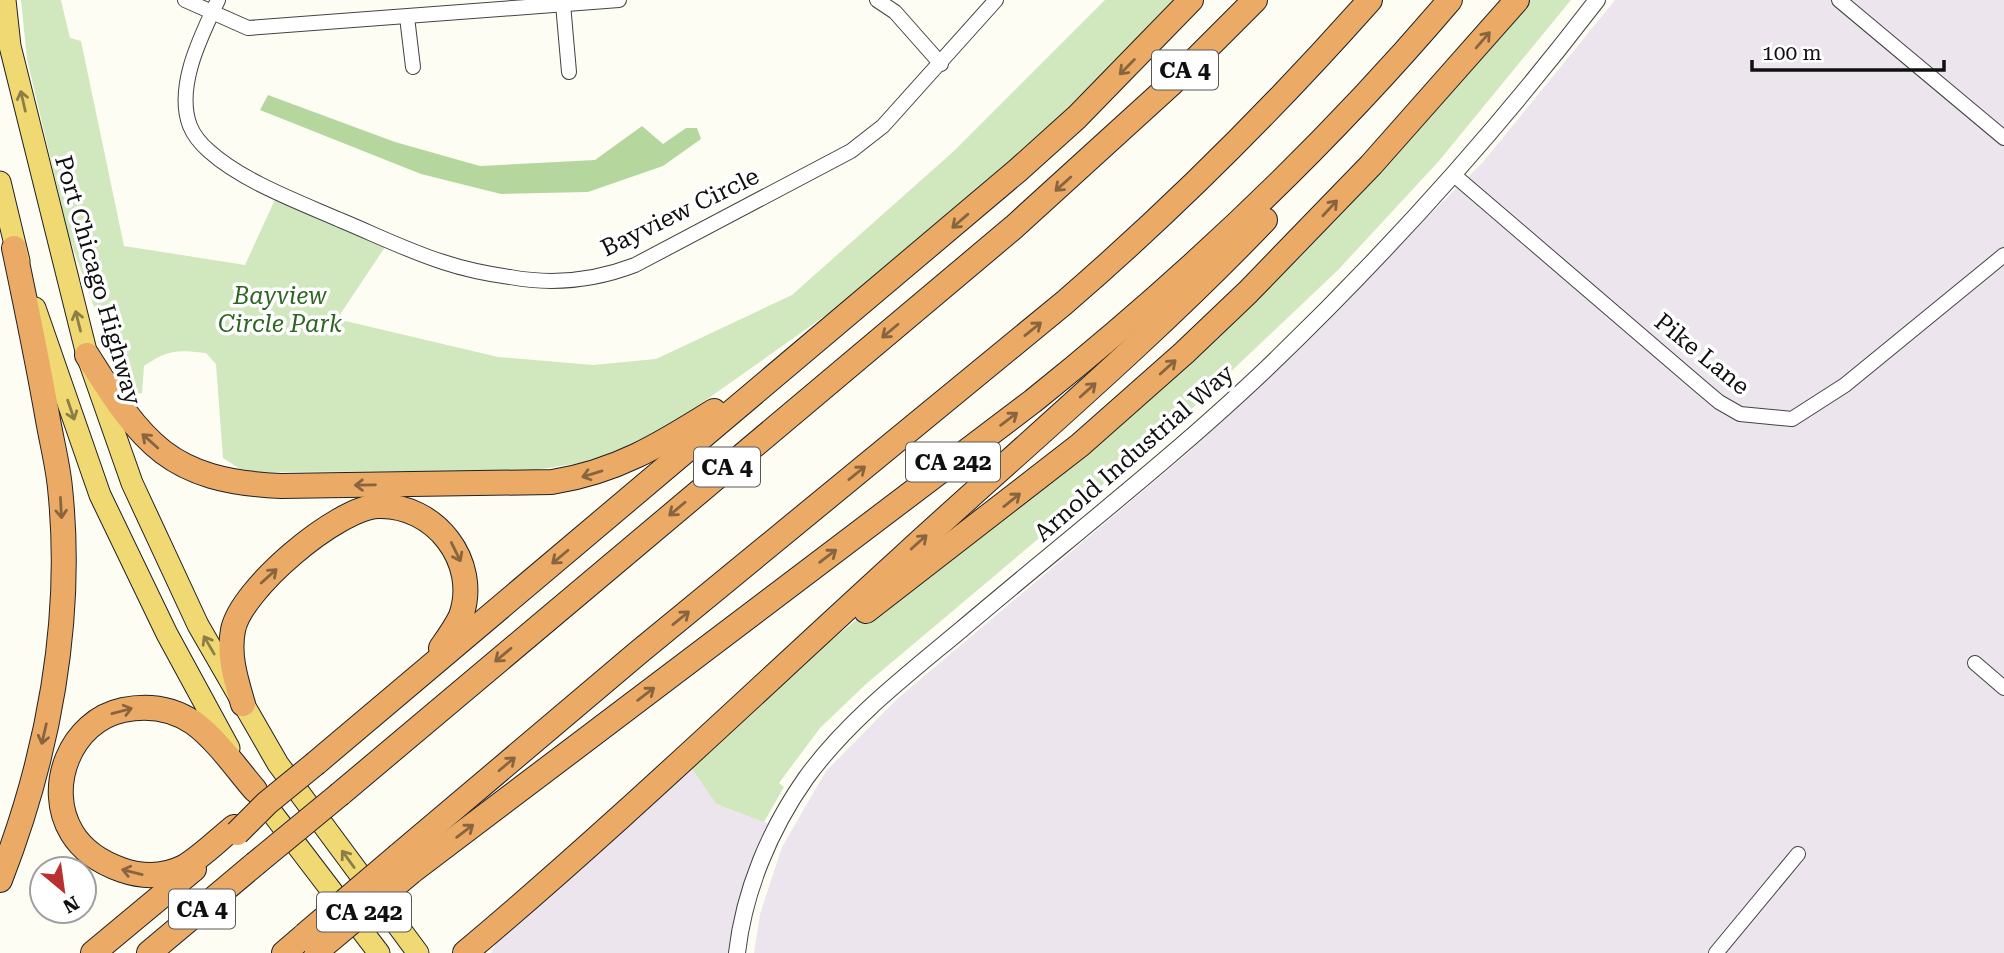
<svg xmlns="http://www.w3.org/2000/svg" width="2004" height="953" font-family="'Roboto Serif',serif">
<rect width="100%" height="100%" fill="#fefdf4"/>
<!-- industrial -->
<g fill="#ede5ee">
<polygon points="1615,0 2004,0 2004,953 754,953 760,914 782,847 826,771 897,699 1188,453 1483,162"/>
<polygon points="685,759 716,804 777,827 737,953 491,953 503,929"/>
</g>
<!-- green -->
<g fill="#d1e7be">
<path d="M 21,0 L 61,0 L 70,38 L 81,41 L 124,246 L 245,265 L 278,193 L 389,241 L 337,319 L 498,357 L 593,365 L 656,359 L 792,295 L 954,151 L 1105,0 L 1180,0 L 1003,170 L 836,308 L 655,436 L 592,461 L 529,471 L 252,472 L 240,469 L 223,458 L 216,364 L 206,353 C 175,350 170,349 144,366 L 142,393 L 128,395 L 120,380 L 69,237 L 27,59 Z"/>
<polygon points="1517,0 1571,0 1438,162 1338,270 1184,416 866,684 820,728 779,783 784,787 764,822 716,804 685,759 935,556 1118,412"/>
</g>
<!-- forest -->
<polygon fill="#b5d79e" points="268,95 395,142 480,166 595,160 642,126 663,144 686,128 697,128 701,139 663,166 588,192 501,194 421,174 260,110"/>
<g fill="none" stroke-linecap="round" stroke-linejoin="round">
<!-- minor casing -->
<g stroke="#434343" stroke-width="16">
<g id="minor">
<polyline points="185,0 248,28 619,0"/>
<path d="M 218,0 C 201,36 175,87 190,126 C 194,136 201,144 209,151 C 242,181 299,202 340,220 C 374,234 408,251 443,262 C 464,269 488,274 510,277 C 553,285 596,280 635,265 L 851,151 L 883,126 L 996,0"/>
<polyline points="877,0 895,12 941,64"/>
<polyline points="1839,0 2004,138"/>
<polyline points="563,4 569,72"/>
<polyline points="407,17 413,67"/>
<polyline points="1454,175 1700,386 1719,402 1740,414 1792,419 1845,385 2004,255"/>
<polyline points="1975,663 2004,688"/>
<polyline points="1716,953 1798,854"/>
</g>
</g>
<!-- tertiary casing -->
<g stroke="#434343" stroke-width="18">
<path id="tertiary" d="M 737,953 C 744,891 770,829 806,778 C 848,720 907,675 962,629 C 1063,543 1169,461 1265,370 C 1385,255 1496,132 1597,0"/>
</g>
<!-- primary casing -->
<g stroke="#212121" stroke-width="23">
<g id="primary">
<polyline points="5,0 10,46 87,355 132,483 198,625 278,764 418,953"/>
<polyline points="0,182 19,261"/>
<polyline points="35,308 100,495 167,634 229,748"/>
<polyline points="257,793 379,953"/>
</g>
</g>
<!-- motorway casing -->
<g stroke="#212121" stroke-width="26">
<g id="motorway">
<path d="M 87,355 C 143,444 169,481 281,486 L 552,482 C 616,472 660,445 714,411"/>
<polyline points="866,611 1080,445 1184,353 1248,292 1371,165 1517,0"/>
<path d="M 243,704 C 236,680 228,656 233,630 C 241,589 337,508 378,506 C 435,504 480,562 461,616 C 456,627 448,638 441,648"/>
<polyline points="316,763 1017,171 1077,117 1191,0"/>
<polyline points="340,794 1014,227 1170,85 1255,0"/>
<path d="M 234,827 C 218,840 201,857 184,867 C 164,877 142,877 122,870 C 102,863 83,851 72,833 C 44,787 71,721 123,710 C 148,705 172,708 194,723 C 217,740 236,768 255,790"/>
<path d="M 399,855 L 639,652 L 1064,303 C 1173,209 1274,108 1370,0"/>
<path d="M 411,872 L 1033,401 C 1184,280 1324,148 1450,0"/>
<path d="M 0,880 C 48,757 74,620 60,488 C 58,466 52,443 48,420 C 38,363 26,305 14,248"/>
<polyline points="93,953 194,869"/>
<polyline points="149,953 255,864"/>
<polyline points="284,953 305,935"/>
<path d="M 465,953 C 616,826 757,690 902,558 C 1024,446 1151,339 1265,220"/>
</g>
</g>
<!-- minor -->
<use href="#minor" stroke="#fff" stroke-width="14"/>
<!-- tertiary -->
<use href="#tertiary" stroke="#fff" stroke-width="16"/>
<!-- primary -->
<use href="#primary" stroke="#f0d872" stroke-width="21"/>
<!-- motorway -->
<use href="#motorway" stroke="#ebaa65" stroke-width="24"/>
<!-- motorway-bridge casing -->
<g stroke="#212121" stroke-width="26" stroke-linecap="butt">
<g id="motorway-bridge">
<polyline points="237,833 267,803 316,763"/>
<polyline points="255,864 340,794"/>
<polyline points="305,935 399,855"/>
<polyline points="317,951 411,872"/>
</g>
</g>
<!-- motorway-bridge -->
<use href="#motorway-bridge" stroke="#ebaa65" stroke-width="24"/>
</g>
<!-- one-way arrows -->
<defs><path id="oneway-shaft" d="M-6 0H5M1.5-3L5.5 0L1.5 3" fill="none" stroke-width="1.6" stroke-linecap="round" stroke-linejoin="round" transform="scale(1.75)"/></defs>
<g stroke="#88653f">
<use href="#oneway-shaft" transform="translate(1483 40) rotate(-49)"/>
<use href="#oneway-shaft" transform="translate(1127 67) rotate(135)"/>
<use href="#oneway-shaft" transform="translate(1063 184) rotate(138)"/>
<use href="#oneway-shaft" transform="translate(1330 208) rotate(-47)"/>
<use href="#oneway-shaft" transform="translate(960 221) rotate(139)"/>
<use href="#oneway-shaft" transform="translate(1033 329) rotate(-39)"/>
<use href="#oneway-shaft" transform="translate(890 331) rotate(140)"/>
<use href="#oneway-shaft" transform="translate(1168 367) rotate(-42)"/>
<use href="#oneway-shaft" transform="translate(1088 390) rotate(-42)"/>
<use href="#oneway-shaft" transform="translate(1009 419) rotate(-37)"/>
<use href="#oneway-shaft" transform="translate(150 441) rotate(-138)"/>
<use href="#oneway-shaft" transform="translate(857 473) rotate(-39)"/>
<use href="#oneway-shaft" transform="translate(592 474) rotate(163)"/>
<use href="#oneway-shaft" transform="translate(365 485) rotate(179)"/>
<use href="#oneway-shaft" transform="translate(1012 500) rotate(-39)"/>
<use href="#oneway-shaft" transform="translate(61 508) rotate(87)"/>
<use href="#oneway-shaft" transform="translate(677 509) rotate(140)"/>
<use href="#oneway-shaft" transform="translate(919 542) rotate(-42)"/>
<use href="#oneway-shaft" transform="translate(456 552) rotate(64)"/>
<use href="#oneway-shaft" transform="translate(828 556) rotate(-37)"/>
<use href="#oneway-shaft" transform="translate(560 557) rotate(140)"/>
<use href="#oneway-shaft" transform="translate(269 576) rotate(-42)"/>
<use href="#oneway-shaft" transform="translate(681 618) rotate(-39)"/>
<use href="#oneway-shaft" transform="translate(503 655) rotate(140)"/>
<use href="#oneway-shaft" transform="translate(646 694) rotate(-37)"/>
<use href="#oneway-shaft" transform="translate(122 711) rotate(-15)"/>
<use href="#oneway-shaft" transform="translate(44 734) rotate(103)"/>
<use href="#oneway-shaft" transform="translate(507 764) rotate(-40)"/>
<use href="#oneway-shaft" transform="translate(465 831) rotate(-37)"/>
<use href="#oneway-shaft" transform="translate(132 872) rotate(-166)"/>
</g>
<g stroke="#8b7e46">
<use href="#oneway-shaft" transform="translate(23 101) rotate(-103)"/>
<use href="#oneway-shaft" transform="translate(78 321) rotate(-104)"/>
<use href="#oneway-shaft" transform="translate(71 410) rotate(71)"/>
<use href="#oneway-shaft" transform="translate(209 645) rotate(-120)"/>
<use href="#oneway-shaft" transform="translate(348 859) rotate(-126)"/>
</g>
<g text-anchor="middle" stroke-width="7" stroke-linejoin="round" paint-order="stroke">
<!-- shield labels -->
<g fill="#fff" stroke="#585858" stroke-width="2">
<rect x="1152" y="50.5" width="66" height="39" rx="5"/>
<rect x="906" y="442.5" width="94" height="39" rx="5"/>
<rect x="694" y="447.5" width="66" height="39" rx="5"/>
<rect x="169" y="889.5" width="66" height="39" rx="5"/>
<rect x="317" y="892.5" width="94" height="39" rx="5"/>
</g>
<g font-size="23" font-weight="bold" fill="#101010">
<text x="1185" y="78">CA 4</text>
<text x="953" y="470">CA 242</text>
<text x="727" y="475">CA 4</text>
<text x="202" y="917">CA 4</text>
<text x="364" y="920">CA 242</text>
</g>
<!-- street labels -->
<g font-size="24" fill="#101010" stroke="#fff">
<text transform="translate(680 212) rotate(-26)" y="8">Bayview Circle</text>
<text transform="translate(98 280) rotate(74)" y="8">Port Chicago Highway</text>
<text transform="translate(1702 354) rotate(39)" y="8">Pike Lane</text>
<text transform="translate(1134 453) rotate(-41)" y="8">Arnold Industrial Way</text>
</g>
<!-- park labels -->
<g font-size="24" font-style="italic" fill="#2d6523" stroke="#fff">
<text x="280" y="304">Bayview<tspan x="280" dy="28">Circle Park</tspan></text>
</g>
</g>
<!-- north arrow -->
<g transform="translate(63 890) rotate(151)"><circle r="33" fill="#ffffff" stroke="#9f9f9f" stroke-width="2"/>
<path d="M0-5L12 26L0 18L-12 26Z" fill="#b83130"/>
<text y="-10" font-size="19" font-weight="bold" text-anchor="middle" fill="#101010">N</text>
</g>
<!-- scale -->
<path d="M1752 60v10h192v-10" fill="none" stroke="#101010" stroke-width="3.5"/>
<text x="1762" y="60" font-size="21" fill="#101010" stroke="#ffffff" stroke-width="5" paint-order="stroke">100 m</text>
</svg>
